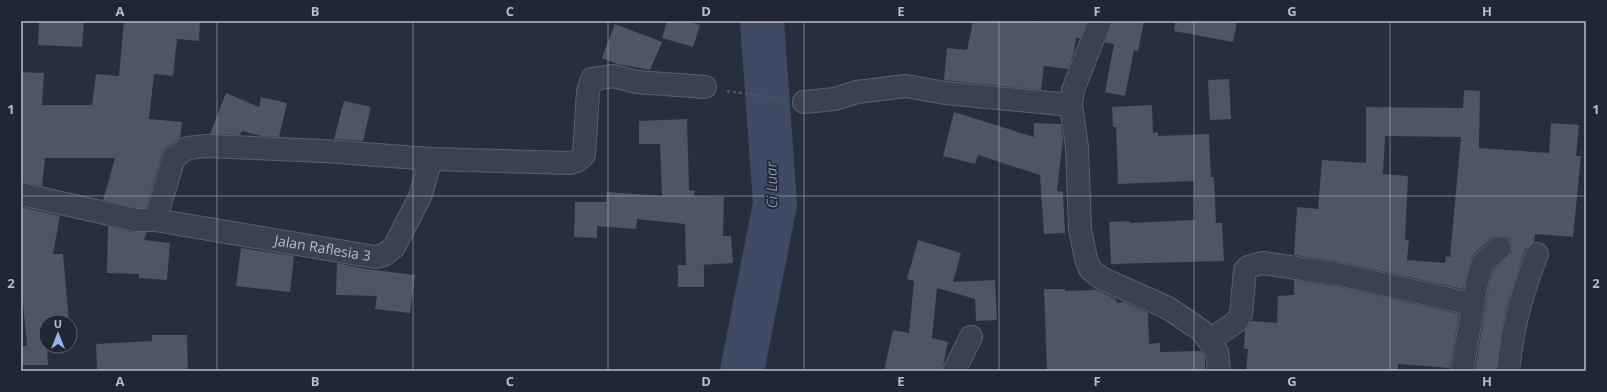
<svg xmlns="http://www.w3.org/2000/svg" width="1607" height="392" font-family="'Open Sans',sans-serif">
<rect width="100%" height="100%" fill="#272f3d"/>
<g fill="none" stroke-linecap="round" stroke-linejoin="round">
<!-- river -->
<polyline stroke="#3f4b64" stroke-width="44" points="742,371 775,204 762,21"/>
</g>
<!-- building -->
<g fill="#4e5565" fill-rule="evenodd">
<polygon points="39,21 84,21 82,47 38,45"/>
<polygon points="124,21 200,21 199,41 177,39 173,76 154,74 149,119 182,122 180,138 166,148 162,154 146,208 137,208 103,200 115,158 45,158 42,186 21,182 21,72 44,73 42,105 92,105 96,74 119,76"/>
<polygon points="667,21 685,21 700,25 693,47 662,38"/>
<polygon points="973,21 1030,21 1039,23 1039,21 1087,21 1080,39 1076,38 1074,52 1068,69 1044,66 1041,90 944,80 947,48 967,50"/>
<polygon points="1112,21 1144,21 1138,51 1134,50 1125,96 1105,92 1114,44 1105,43"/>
<polygon points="1175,21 1237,21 1233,42 1174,31"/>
<polygon points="615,24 662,42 650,70 617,64 602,58"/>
<polygon points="1229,79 1231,119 1210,120 1208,80"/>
<path d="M 1464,90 L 1480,91 L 1479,148 L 1549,153 L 1551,123 L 1579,125 L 1576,156 L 1581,156 L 1573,237 L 1535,234 L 1534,242 L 1529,245 L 1525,249 L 1506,308 L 1500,338 L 1496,371 L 1475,371 L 1489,285 L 1494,270 L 1508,257 L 1512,252 L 1512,245 L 1509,239 L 1504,236 L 1498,236 L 1492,238 L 1474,254 L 1471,259 L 1463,289 L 1340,262 L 1294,255 L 1297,207 L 1318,209 L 1322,160 L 1366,163 L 1366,107 L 1463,108 ZM 1385,136 L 1461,137 L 1450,257 L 1446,256 L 1445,263 L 1407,260 L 1409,240 L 1405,240 L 1408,176 L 1383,174 Z"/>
<polygon points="226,93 259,107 261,97 287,103 279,137 261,136 242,131 240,135 210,134"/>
<polygon points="344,101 371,107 363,141 334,139"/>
<polygon points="1152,105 1153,133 1158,132 1158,136 1209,134 1211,177 1214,177 1216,223 1222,223 1224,261 1111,264 1109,222 1130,221 1130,223 1195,220 1194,181 1118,184 1116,127 1113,127 1112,107"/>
<polygon points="954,112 1034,137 1034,123 1061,124 1063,139 1057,191 1063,192 1065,233 1044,234 1040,175 978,155 975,164 943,156"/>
<polygon points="687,119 689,190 695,191 694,196 724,197 723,236 731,236 733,263 698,265 704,265 704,287 678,287 678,265 686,265 685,224 637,219 636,229 597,226 597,238 574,237 575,202 606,202 607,192 662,196 660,144 639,144 639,121"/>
<polygon points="21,207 60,216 53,254 63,254 69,322 46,322 48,365 22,365 22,346 27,346 21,282"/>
<polygon points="108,226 133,232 147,232 144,240 170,243 167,280 139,278 139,274 107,273"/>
<polygon points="918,240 961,253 953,282 995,280 997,320 976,321 975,299 937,288 932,338 948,342 942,371 884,371 893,330 909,333 914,281 907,279"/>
<polygon points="241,248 294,256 290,292 236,286"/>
<polygon points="337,263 366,269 415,275 410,313 375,309 377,296 336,295"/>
<polygon points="1294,280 1335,286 1459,314 1450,368 1398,364 1398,371 1246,371 1248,349 1244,349 1245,330 1251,321 1277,323 1278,296 1294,295"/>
<polygon points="1044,289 1065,289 1065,291 1097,290 1116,299 1117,303 1124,302 1148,313 1149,344 1160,343 1160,352 1201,351 1205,356 1205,371 1047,371"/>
<polygon points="152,335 187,335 188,371 97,371 96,344 152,341"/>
</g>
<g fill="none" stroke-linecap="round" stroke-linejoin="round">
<!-- minor casing -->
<g stroke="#595f6b" stroke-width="24">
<g id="minor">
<polyline points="1100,21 1073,90 1071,105 1077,147 1080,229 1086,259 1090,269 1101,278 1168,308 1202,331 1217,352 1219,371"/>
<polyline points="804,102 835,99 857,92 906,86 945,93 1071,105"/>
<polyline points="21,194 136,220 155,220 174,158 187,148 207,146 324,151 431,159 570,163 577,161 584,155 588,91 592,79 613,76 637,82 705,87"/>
<path id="s1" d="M 155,220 L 375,257 L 384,255 L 394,247 L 420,197 L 431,159"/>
<polyline points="1210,340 1236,322 1241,314 1245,270 1248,267 1262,263 1276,265 1337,274 1472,304"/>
<polyline points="954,371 971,337"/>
<polyline points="1462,371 1477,282 1483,263 1500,248"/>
<path d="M 1508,371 C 1512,328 1522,293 1537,254"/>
</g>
</g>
<!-- path -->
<polyline stroke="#49595d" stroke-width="2.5" stroke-dasharray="3 3" stroke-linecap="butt" points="727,91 782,99"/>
<!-- minor -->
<use href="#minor" stroke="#3b414d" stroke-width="22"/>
</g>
<!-- grid -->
<path fill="none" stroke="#b7bcc8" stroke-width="1" stroke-opacity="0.55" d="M 217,21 L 217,371M 413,21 L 413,371M 608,21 L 608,371M 804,21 L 804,371M 999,21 L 999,371M 1194,21 L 1194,371M 1390,21 L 1390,371M 21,196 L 1586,196"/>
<g text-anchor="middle" stroke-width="3.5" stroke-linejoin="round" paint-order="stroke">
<!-- street labels -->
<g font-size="14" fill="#b7bcc8" stroke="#202632">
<text dy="5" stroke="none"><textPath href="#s1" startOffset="170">Jalan Raflesia 3</textPath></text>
</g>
<!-- water labels -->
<g font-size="15" font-style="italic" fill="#8290ac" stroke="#202632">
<text transform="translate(772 185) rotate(-91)" y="5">Ci Luar</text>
</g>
</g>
<!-- border -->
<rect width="1607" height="392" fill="none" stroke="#202632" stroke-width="44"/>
<!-- north arrow -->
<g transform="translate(58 334)"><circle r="19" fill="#202632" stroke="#5c626e"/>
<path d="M0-3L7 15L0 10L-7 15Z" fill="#97b1ed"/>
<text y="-6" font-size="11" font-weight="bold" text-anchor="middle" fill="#b7bcc8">U</text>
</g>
<rect x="22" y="22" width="1563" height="348" fill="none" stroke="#b7bcc8" stroke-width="1.5"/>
<g font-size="13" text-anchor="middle" font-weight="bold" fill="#b7bcc8">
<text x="120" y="16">A</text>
<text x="315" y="16">B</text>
<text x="510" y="16">C</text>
<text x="706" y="16">D</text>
<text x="901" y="16">E</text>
<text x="1097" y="16">F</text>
<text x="1292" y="16">G</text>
<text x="1487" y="16">H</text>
<text x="11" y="114">1</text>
<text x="1596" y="114">1</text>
<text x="11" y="288">2</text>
<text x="1596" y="288">2</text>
<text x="120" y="386">A</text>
<text x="315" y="386">B</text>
<text x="510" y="386">C</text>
<text x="706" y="386">D</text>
<text x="901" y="386">E</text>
<text x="1097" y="386">F</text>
<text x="1292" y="386">G</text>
<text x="1487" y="386">H</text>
</g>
</svg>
